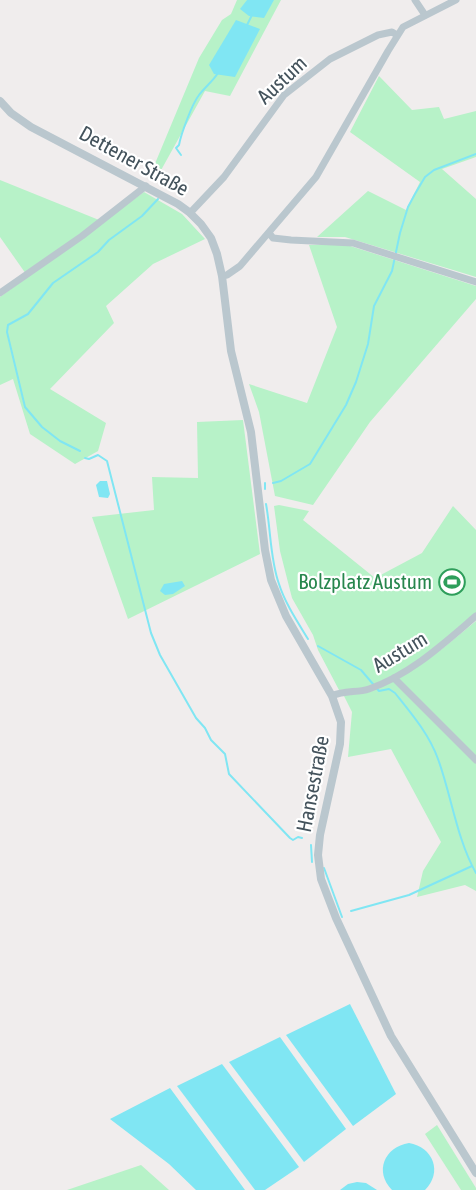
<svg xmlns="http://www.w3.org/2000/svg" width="476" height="1190" font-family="'Asap Condensed',sans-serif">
<rect width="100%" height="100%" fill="#f0eded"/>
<!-- green -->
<g fill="#b7f2c8">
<polygon points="237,0 281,0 230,96 205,91 155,181 149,178 199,58 222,20 231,14"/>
<polygon points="379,76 412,110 439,107 444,119 476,111 476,157 442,169 476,199 476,277 345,237 317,237 368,191 406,210 420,182 350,132"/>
<polygon points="0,180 99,220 26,274 0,237"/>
<polygon points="144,192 182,214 205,239 153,264 106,306 114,323 50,389 106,423 98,451 75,464 30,434 13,379 0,385 0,297"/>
<polygon points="344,244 476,286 476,299 370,422 313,505 275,496 259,412 249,384 307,403 337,327 309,245"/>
<polygon points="243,420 260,554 128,619 92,517 154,510 152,477 198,478 197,422"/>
<polygon points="279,505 309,511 303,520 375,578 422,553 453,506 476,530 476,613 421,660 393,676 365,688 339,690 318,650 313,635 292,598 280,551 274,506"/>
<polygon points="476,621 476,891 465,885 417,897 423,871 441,842 391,749 348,757 352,712 343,694 367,692 442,649"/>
<polygon points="437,1125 476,1188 476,1190 461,1190 425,1134"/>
<polygon points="141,1165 169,1190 67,1190"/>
</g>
<!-- water -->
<g fill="#80e6f3">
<polygon points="247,0 274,0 264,18 249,16 240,9"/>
<polygon points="236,20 260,29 235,77 214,74 209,65"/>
<polygon points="100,481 107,481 110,494 108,498 99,497 96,485"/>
<polygon points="182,581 185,586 173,594 165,595 160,591 164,584"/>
<polygon points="350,1004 396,1094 353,1126 286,1035"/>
<polygon points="280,1037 346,1129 304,1162 229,1062"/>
<polygon points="222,1064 299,1167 265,1190 255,1190 177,1086"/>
<polygon points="170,1088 245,1190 196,1190 169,1164 110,1119"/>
<path d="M 409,1143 C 433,1147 443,1172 425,1190 L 392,1190 C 374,1172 384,1147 409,1143 Z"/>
<polygon points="357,1182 366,1183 377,1190 340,1190 348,1184"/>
</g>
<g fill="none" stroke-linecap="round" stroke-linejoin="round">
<!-- stream -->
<g stroke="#80e6f3" stroke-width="2">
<polyline points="246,27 253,13"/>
<path d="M 181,155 L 176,148 L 179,145 C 181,134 192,104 199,95 C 205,87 213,81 218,73"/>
<polyline points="80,451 60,441 42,427 25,407 7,332 8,325 28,314 53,283 98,252 109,240 142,216 158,199"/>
<polyline points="85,458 89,459 98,455 107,461 151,633 160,655 196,718 205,728 211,740 225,754 229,774 290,838 293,840 298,837 302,838"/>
<polyline points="265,483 265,489"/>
<polyline points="273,483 281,481 310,464 346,405 356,382 368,344 374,306 392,271 400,233 408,207 415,194 425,177 434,170 476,154"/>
<path d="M 266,504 C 271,531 270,559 279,584 C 285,603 297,621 308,639"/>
<path d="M 318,646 L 361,670 L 379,691 L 389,689 L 395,693 C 411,713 429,734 438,759 C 451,794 457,840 476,873"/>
<polyline points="311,845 312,862"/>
<polyline points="324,868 342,917"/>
<polyline points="351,911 409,895 472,866"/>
</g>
<!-- minor -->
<g stroke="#bac7ce" stroke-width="7">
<polyline points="415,0 425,15"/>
<polyline points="190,213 224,177 284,95 330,59 378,35 392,32 397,35"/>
<polyline points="269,233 273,238 291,240 353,243 476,282"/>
<polyline points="222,276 227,275 240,266 316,177 388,51 403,27 456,0"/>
<polyline points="0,293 82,236 146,186"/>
<polyline points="394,678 476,760"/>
<path d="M 332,696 C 344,690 357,693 369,689 C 411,674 442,645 476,616"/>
</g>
<!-- tertiary -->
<polyline stroke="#bac7ce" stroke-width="8" points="0,101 11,113 31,127 178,204 189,212 201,224 211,238 217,254 222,276 231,351 251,432 265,550 271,580 286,616 332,696 341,722 340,744 320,835 318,855 321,879 336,918 391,1036 476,1173"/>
</g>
<!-- icons -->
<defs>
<g id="stadium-ring" transform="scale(1.35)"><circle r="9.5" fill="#fff" stroke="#2e9e5b" stroke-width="1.5"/><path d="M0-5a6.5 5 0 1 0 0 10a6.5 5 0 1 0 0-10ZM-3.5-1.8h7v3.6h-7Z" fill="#2e9e5b"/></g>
</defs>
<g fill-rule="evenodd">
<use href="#stadium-ring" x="452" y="582"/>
</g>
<g text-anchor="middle" stroke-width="4.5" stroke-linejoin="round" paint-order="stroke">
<!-- street labels -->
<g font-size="21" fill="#44535c" stroke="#fff">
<text transform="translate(282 80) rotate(-43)" y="7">Austum</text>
<text transform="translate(134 161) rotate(29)" y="7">Dettener Straße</text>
<text transform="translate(400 652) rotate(-31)" y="7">Austum</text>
<text transform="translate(313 784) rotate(-79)" y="7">Hansestraße</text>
</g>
<!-- leisure labels -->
<g font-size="21" fill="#27864d" stroke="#fff" text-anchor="end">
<text x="432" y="589">Bolzplatz Austum</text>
</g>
</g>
</svg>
